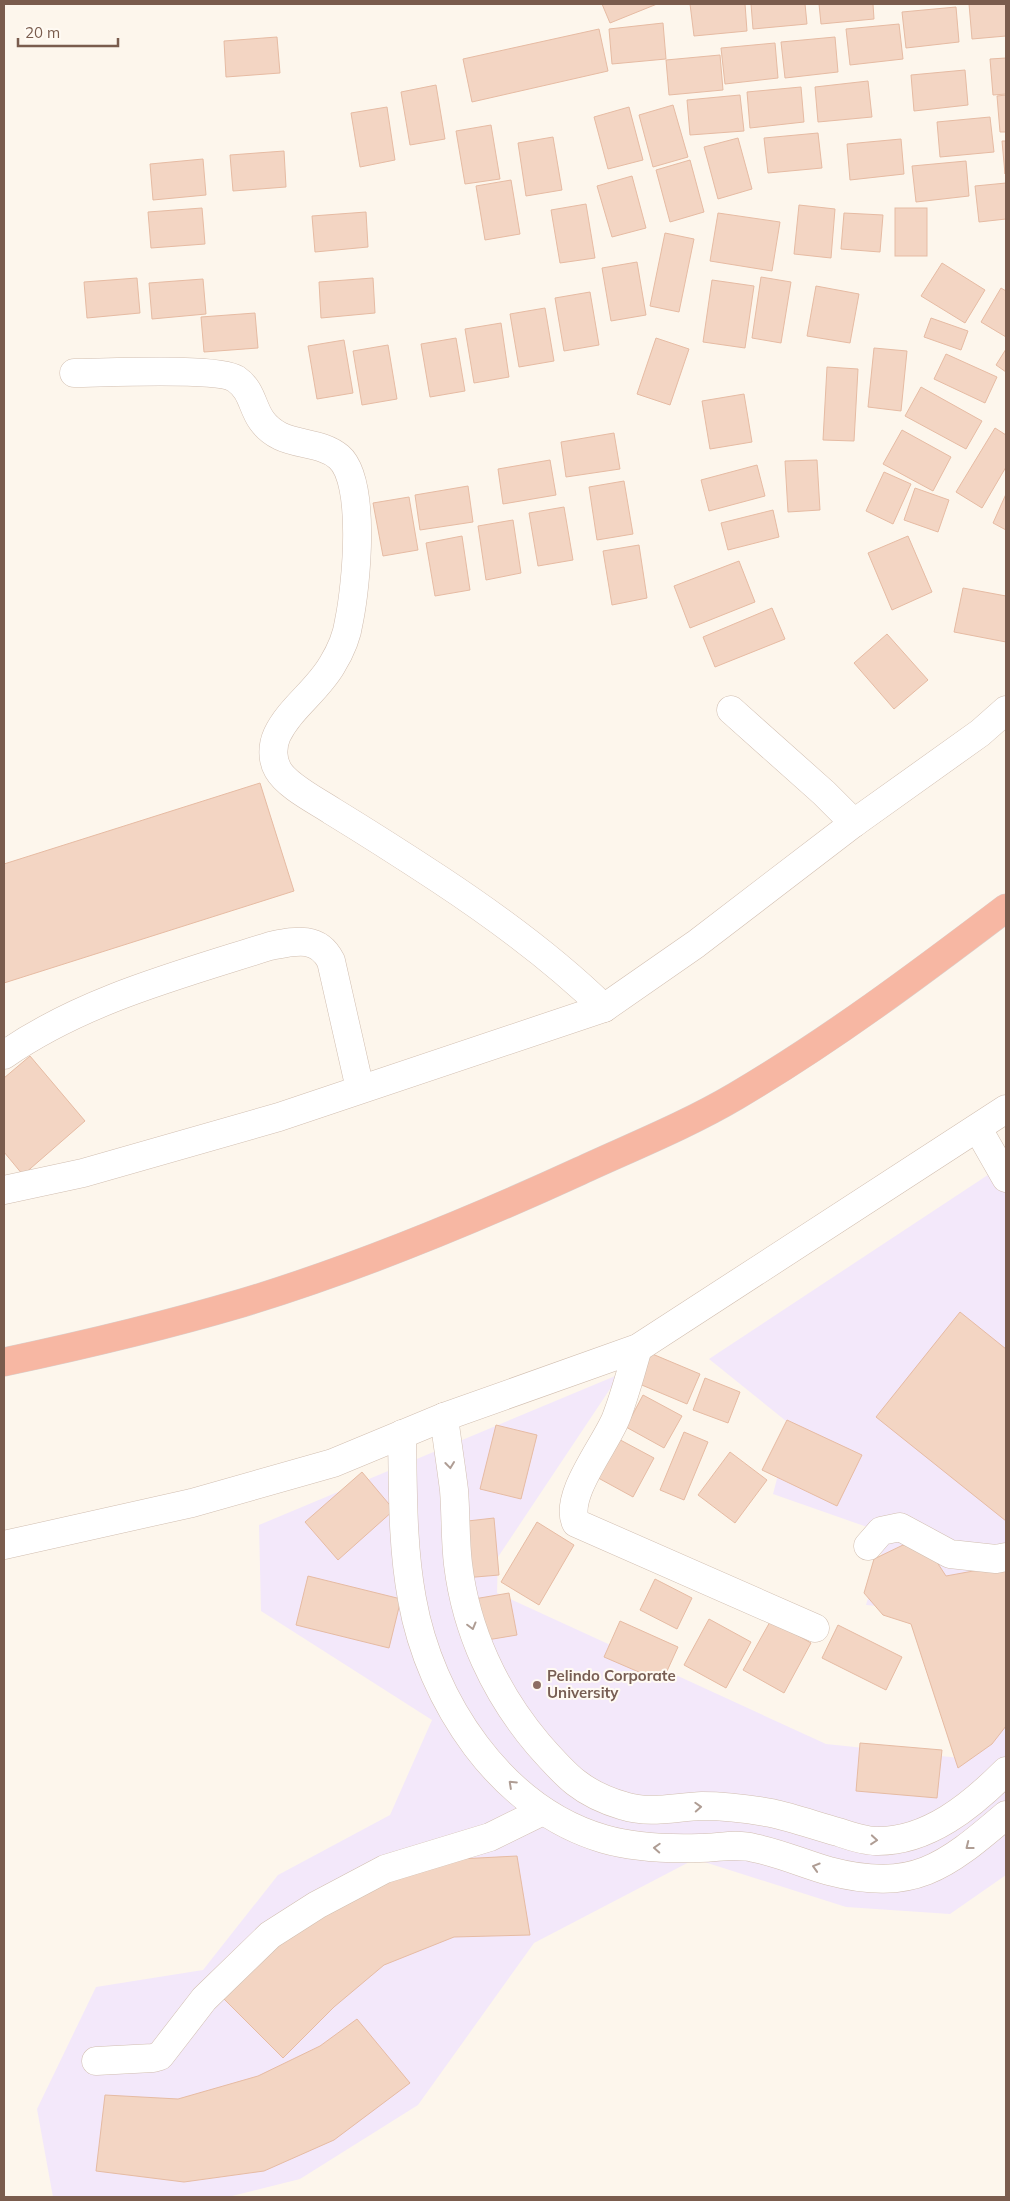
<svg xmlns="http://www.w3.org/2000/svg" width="1010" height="2201" font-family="Mulish,sans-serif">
<rect width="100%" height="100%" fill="#fdf6ec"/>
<!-- education -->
<polygon fill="#f3e8fa" points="1006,1163 1006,1875 950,1914 846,1907 695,1859 534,1943 418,2105 300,2179 228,2197 53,2197 37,2109 96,1987 203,1970 278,1875 390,1815 432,1720 261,1611 259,1525 620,1374 498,1557 497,1593 826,1744 960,1758 926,1610 866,1605 887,1534 773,1494 791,1425 709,1359"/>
<!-- building -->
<g fill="#f3d5c3" stroke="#e6bba3">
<polygon points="602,4 657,4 610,23"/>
<polygon points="690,4 745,4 747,31 694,36"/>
<polygon points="751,4 805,4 807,24 753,29"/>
<polygon points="819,4 873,4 874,19 821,24"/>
<polygon points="969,4 1006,4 1006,36 972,39"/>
<polygon points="956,7 959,42 906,48 902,12"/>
<polygon points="663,23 666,59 612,64 609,29"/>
<polygon points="899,24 903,59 850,65 846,29"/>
<polygon points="599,29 608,71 472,102 463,59"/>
<polygon points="277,37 280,73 226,77 224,41"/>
<polygon points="835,37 838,72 785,78 781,42"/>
<polygon points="775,43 778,78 725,84 721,48"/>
<polygon points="720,55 723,90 669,95 666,60"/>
<polygon points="1006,58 1006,94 993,95 990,59"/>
<polygon points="965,70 968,105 914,111 911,75"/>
<polygon points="868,81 872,117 818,122 815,87"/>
<polygon points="436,85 445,139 410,145 401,92"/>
<polygon points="801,87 804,122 750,128 747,92"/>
<polygon points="740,95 744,131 690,135 687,100"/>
<polygon points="1006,95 1006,132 1000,132 997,96"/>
<polygon points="673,105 688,157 653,167 639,115"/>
<polygon points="387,107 395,160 360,167 351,113"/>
<polygon points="629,107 643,160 608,169 594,117"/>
<polygon points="990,117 994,152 940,157 937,122"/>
<polygon points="491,125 500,179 465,184 456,131"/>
<polygon points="818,133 822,168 768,173 764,138"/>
<polygon points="553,137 562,190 526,196 518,143"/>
<polygon points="738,138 752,189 718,199 704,147"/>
<polygon points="901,139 904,174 850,180 847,144"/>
<polygon points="1002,141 1006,141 1005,174"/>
<polygon points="284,151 286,187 233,191 230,155"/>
<polygon points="203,159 206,195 153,200 150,164"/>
<polygon points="690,160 704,212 670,222 656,170"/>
<polygon points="966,161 969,196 916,202 912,166"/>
<polygon points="632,176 646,228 612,237 597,186"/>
<polygon points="511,180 520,234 485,240 476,186"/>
<polygon points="1006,183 1006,219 979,222 975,186"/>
<polygon points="586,204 595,258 560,263 551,210"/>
<polygon points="799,205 835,209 831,258 794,254"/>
<polygon points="202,208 205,244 151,248 148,212"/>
<rect x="895" y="208" width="32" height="48"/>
<polygon points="366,212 368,247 315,252 312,216"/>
<polygon points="718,213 780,222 772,271 710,261"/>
<polygon points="844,213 883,215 880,252 841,249"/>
<polygon points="665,233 694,239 679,312 650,306"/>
<polygon points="637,262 646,315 611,321 602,268"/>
<polygon points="942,263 985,290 965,323 921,296"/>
<polygon points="761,277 791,282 781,343 752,338"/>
<polygon points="137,278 140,313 87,318 84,282"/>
<polygon points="373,278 375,313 321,318 319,282"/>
<polygon points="203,279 206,314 152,319 149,283"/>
<polygon points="712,280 754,286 745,348 703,342"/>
<polygon points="816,286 859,294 850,343 807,336"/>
<polygon points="1001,288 1006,291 1006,337 981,322"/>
<polygon points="590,292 599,345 564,351 555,298"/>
<polygon points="545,308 554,361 519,367 510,314"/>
<polygon points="255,313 258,348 204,352 201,317"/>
<polygon points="931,318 968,331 961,350 924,337"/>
<polygon points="501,323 509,377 474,383 465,329"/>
<polygon points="456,338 465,391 430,397 421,344"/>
<polygon points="656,338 689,349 670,405 637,394"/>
<polygon points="344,340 353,393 317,399 308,346"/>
<polygon points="388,345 397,399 362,405 353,351"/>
<polygon points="874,348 907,351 901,411 868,407"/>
<polygon points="1006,349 1006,372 996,365"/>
<polygon points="946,354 997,377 985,403 934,379"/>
<polygon points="827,367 858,369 854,441 823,440"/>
<polygon points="921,387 982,421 966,449 905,416"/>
<polygon points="744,394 752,442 710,449 702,401"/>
<polygon points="995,428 1006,435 1006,467 982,508 956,492"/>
<polygon points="902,430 951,457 933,491 883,464"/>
<polygon points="614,433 620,469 566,477 561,442"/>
<polygon points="550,460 556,495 503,504 498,469"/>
<polygon points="817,460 820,510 788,512 785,461"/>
<polygon points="757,465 765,496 709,511 701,480"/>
<polygon points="884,472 911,484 893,524 866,511"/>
<polygon points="624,481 633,534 597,540 589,487"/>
<polygon points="468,486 473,522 420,530 415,495"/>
<polygon points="915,488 949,500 938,532 904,520"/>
<polygon points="1006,494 1006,530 993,523"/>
<polygon points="409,497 418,550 383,556 373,503"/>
<polygon points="564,507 573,560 538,566 529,513"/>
<polygon points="773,510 779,537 728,550 721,523"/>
<polygon points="513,520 521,573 486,580 478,526"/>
<polygon points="462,536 470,590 435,596 426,543"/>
<polygon points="908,536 932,592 892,610 868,553"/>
<polygon points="639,545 647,598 612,605 603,551"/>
<polygon points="739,561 755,602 690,628 674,586"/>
<polygon points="963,588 1006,596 1006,642 954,632"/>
<polygon points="772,608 785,639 715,667 703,637"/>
<polygon points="887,634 928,680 894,709 854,663"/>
<polygon points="260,783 294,891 4,983 4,864"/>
<polygon points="30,1056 85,1121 23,1175 4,1152 4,1078"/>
<polygon points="960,1312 1006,1349 1006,1521 876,1417"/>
<polygon points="650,1353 700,1374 687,1404 637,1383"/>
<polygon points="705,1378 740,1392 728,1423 693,1410"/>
<polygon points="643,1395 682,1416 664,1448 626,1427"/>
<polygon points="787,1420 862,1455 837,1506 762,1470"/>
<polygon points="496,1425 537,1435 521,1499 480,1489"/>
<polygon points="684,1432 708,1442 684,1500 660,1490"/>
<polygon points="611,1435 654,1458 633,1497 591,1474"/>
<polygon points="730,1452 767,1480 735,1523 698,1495"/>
<polygon points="362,1472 394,1510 338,1560 305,1522"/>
<polygon points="494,1518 499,1575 464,1578 459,1522"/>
<polygon points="537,1522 574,1545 539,1605 501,1582"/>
<polygon points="903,1545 931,1553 946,1576 1006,1565 1006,1726 992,1744 958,1768 911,1624 883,1615 864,1593 874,1559"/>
<polygon points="308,1576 401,1599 389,1648 296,1625"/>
<polygon points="655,1579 692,1598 677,1629 640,1610"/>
<polygon points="509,1593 517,1635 481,1641 474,1599"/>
<polygon points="709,1619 751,1642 726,1688 684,1665"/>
<polygon points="771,1620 811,1643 784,1693 743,1670"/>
<polygon points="620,1621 678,1647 662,1682 604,1657"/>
<polygon points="838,1625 902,1657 886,1690 822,1658"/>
<polygon points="860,1743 942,1750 937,1798 856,1791"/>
<polygon points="517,1856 530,1935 454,1937 384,1965 334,2007 283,2058 222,1997 280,1941 362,1889 440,1860"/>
<polygon points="357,2019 410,2083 334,2140 264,2171 184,2182 96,2171 105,2095 178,2099 258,2076 320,2046"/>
</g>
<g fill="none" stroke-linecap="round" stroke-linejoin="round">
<!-- minor casing -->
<g stroke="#d1beb0" stroke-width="29">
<g id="minor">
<path d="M 74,373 C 103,373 218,367 236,379 C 259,395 248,419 280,436 C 298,445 323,443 339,457 C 367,481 356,587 349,621 C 347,636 340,652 332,665 C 317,691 290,708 277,735 C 272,746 272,760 278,770 C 287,786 317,801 332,811 C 368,833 404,856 439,879 C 498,918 554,959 604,1008"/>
<polyline points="731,710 824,793 854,823"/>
<path d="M 4,1055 C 83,1000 179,975 270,946 C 295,941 318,935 331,961 L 360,1089"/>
<polyline points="978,1129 1006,1178"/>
<polyline points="4,1190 83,1173 279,1117 604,1008 696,944 854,823 980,733 1006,710"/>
<path d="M 638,1348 C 631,1371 625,1395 616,1418 C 606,1444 563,1496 576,1523 L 815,1628"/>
<path d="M 444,1417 C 447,1441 451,1466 454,1490 C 456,1515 455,1539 458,1564 C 466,1631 495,1693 538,1744 C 566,1776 582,1794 624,1806 C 649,1814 676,1807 702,1806 C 725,1806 749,1809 771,1813 C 794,1818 816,1826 838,1832 C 850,1836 864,1841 876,1841 C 928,1842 972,1805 1006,1771"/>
<path d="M 402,1434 C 403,1489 402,1545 412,1599 C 430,1701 501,1809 604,1839 C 635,1848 667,1849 700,1848 C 718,1848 736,1843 754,1848 C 780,1853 804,1864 829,1871 C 913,1893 945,1867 1006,1815"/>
<polyline points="4,1545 192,1503 333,1463 444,1417 638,1348 1006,1109"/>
<polyline points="868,1546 881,1531 900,1527 950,1554 996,1559 1006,1557"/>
<polyline points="96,2061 153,2058 160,2056 204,1999 270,1935 317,1905 385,1869 490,1837 543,1811"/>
</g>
</g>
<!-- highway casing -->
<g stroke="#dad1cd" stroke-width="29">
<path id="highway" d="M 4,1362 C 84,1345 164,1326 242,1303 C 358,1268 471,1221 580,1171 C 632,1147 687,1125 736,1096 C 831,1040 919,974 1006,908"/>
</g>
<!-- minor -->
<use href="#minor" stroke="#fff" stroke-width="28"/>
<!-- highway -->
<use href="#highway" stroke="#f7b7a3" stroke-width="28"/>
</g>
<!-- one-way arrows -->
<defs><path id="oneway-chevron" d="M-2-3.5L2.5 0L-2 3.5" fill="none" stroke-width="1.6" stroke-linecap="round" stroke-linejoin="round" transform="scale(1.25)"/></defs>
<g stroke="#af9d94">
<use href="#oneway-chevron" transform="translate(450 1465) rotate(83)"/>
<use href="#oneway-chevron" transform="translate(472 1626) rotate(75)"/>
<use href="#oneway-chevron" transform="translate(512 1784) rotate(-137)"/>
<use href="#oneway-chevron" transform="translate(698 1807) rotate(-3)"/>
<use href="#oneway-chevron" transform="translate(874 1840) rotate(5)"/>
<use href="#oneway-chevron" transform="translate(969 1846) rotate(142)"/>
<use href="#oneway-chevron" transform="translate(657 1848) rotate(-177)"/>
<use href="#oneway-chevron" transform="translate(816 1867) rotate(-163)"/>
</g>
<!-- markers -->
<circle fill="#8d6e63" stroke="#fffaf3" stroke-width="2" cx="537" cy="1685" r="5"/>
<g text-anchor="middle" stroke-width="4" stroke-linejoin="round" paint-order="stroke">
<!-- education labels -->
<g font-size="15" font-weight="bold" fill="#785e54" stroke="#fffaf3" text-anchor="start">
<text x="547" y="1681">Pelindo Corporate<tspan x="547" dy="17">University</tspan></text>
</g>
</g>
<!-- border -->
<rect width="1010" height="2201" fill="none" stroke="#7a5c4d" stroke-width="10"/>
<!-- scale -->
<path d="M18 38v8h100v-8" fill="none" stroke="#7a5c4d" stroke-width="2.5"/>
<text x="25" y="38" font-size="15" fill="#7a5c4d" stroke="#fffaf3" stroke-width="4" paint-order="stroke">20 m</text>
</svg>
